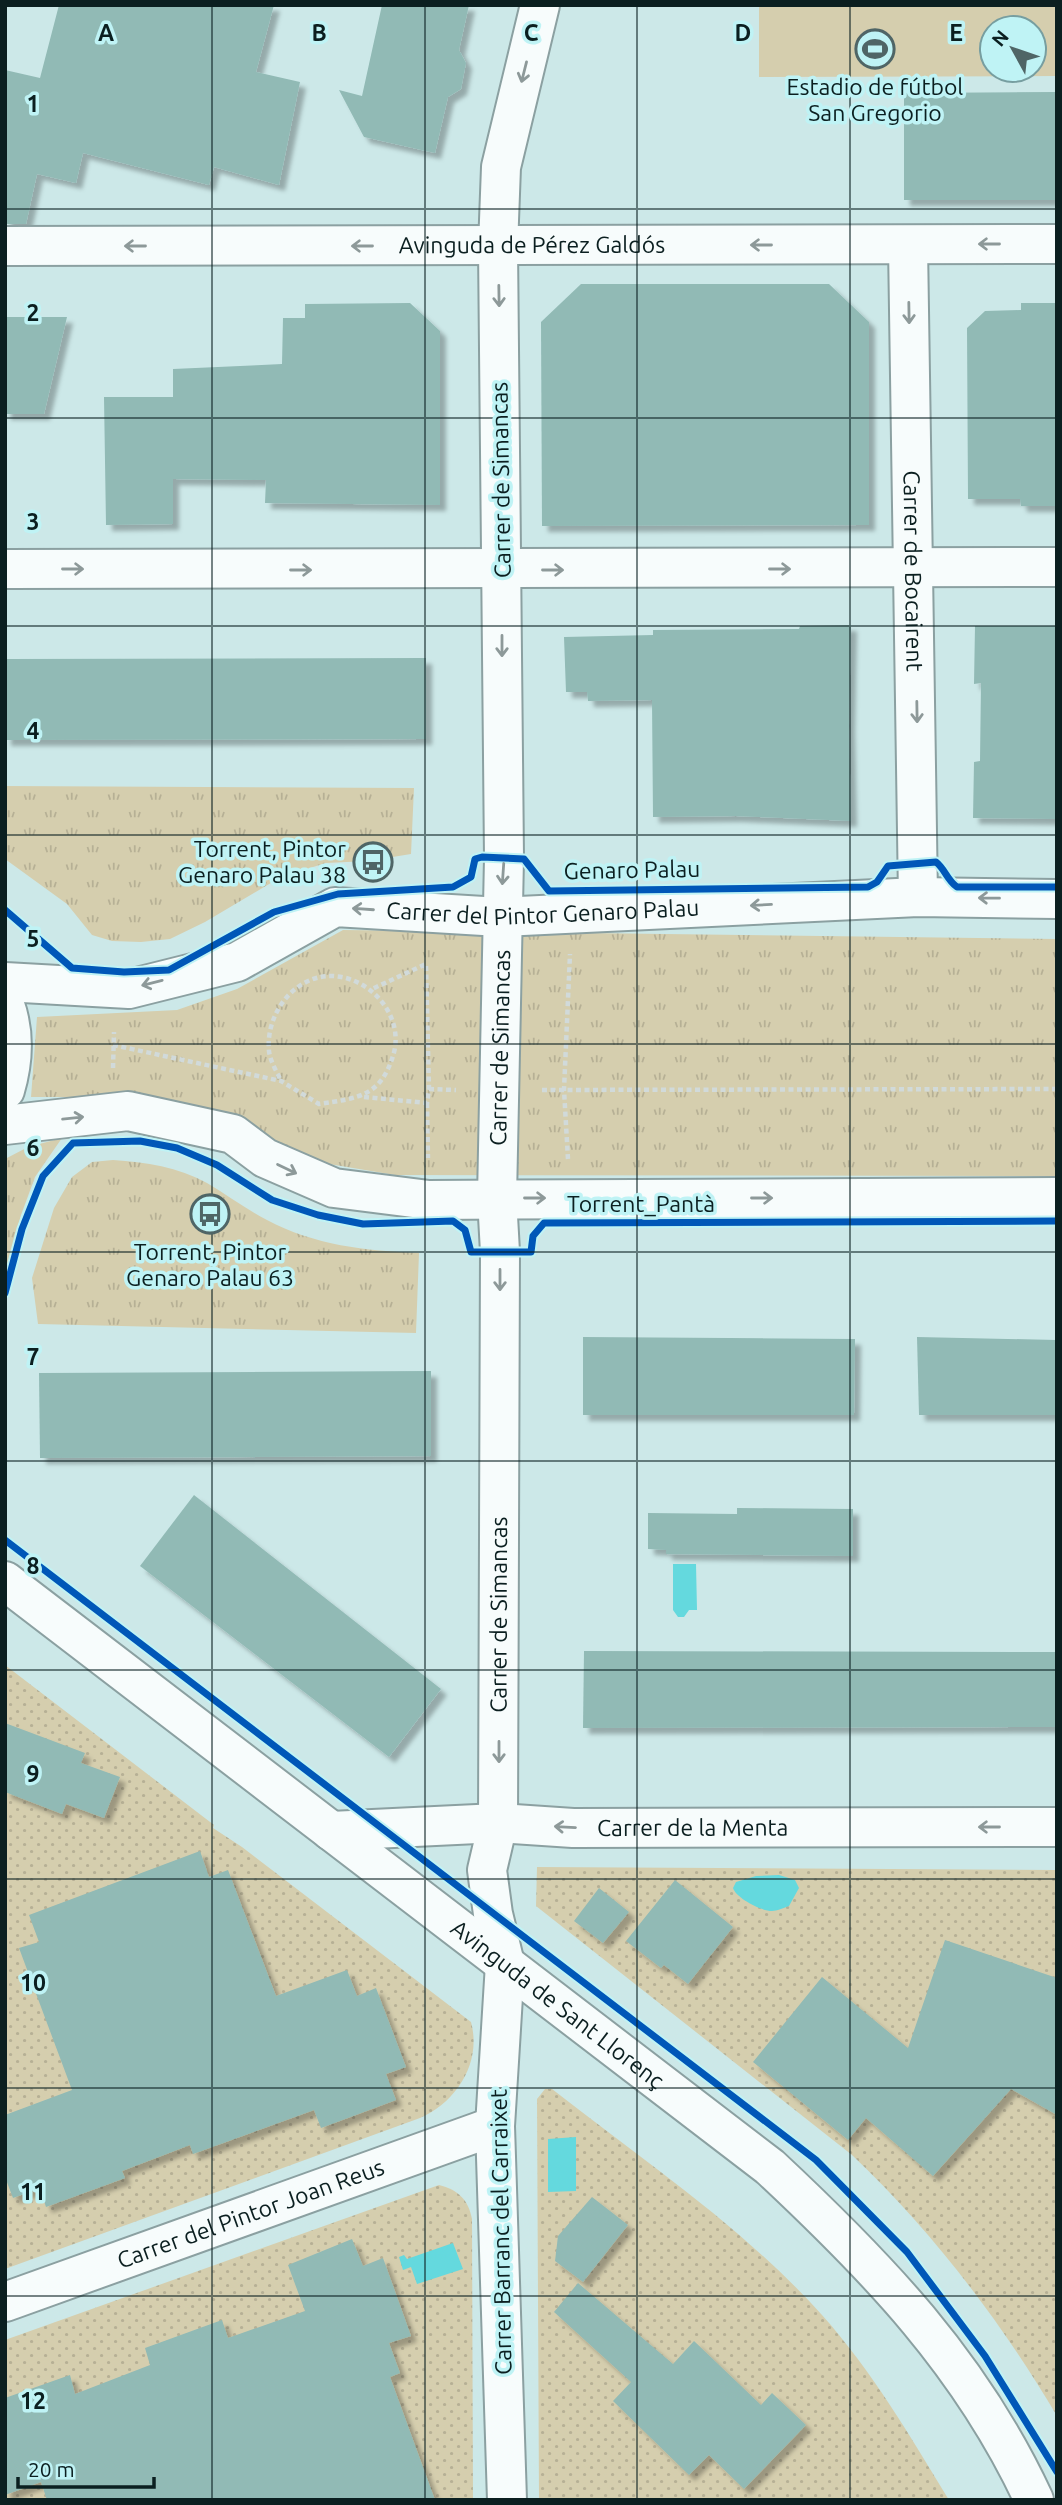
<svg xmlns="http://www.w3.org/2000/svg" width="1062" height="2505" font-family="Ubuntu,sans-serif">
<defs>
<pattern id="park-tufts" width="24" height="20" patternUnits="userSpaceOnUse" patternTransform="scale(1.75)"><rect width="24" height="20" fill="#d5ceae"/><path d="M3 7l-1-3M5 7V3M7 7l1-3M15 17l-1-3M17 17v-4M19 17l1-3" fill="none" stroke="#b6b095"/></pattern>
<pattern id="garden-dots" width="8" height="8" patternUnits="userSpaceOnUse" patternTransform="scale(1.75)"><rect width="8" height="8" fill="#d5ceae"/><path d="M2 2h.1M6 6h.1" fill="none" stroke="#b6b095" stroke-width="1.8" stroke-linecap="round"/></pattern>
<filter id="shadow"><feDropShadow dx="6" dy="6" stdDeviation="2" flood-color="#0004"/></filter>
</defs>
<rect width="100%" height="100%" fill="#cce8e8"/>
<!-- grass -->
<path fill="#d5ceae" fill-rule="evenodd" d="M 759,5 L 1057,5 L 1057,76 L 759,77 ZM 992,28 L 1034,28 L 1034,70 L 992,70 Z"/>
<!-- park -->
<g fill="url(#park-tufts)">
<polygon points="5,786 414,788 411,854 368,861 326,863 281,877 205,922 170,939 141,942 112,941 92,935 67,904 5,859"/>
<polygon points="343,930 1057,939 1057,1176 395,1175 323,1163 109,1097 31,1097 37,1017 177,1010 237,989"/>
<polygon points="62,1138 35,1177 21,1215 5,1274 5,1159 28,1147"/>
<path d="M 113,1160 C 146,1162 178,1167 207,1183 C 227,1195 246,1209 267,1220 C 314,1245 366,1251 419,1253 L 416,1333 L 38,1324 L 32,1278 L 54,1208 L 72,1177 L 92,1162 Z"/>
</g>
<!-- garden -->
<g fill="url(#garden-dots)">
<path d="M 5,1665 L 214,1825 L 213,1828 L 242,1847 L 471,2022 C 482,2062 457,2102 420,2118 L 5,2269 Z"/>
<path d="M 537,1867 L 1057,1870 L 1057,2416 C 1000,2320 932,2231 852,2155 L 536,1906 Z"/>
<path d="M 545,2089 L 552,2089 C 644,2161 744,2228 822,2315 C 872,2371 910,2436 949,2500 L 539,2500 L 537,2099 Z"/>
<path d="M 439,2185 C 458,2190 468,2199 472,2219 L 473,2500 L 5,2500 L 5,2340 Z"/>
</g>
<!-- water -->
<g fill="#64d9de">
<polygon points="673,1564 696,1564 697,1610 689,1610 684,1617 678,1617 673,1610"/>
<path d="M 779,1875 L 795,1880 L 799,1888 L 789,1906 C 783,1908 777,1911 772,1911 C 761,1911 736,1898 733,1888 L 736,1882 L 756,1876 Z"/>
<polygon points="576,2137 576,2191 548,2192 548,2139"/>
<polygon points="453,2243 463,2269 417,2284 411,2267 403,2270 399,2257 404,2255 407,2259"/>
</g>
<!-- building -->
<g fill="#91bab5" filter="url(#shadow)">
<polygon points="59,5 274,5 256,72 300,82 279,185 214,167 209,185 83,153 76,183 37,174 26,224 5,224 5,70 40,78"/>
<polygon points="382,5 469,5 459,50 466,63 461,89 448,97 435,153 364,137 339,90 362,96"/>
<polygon points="1057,92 1057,200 904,200 904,93"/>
<polygon points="581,284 829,284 869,322 869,525 542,526 541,322"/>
<polygon points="410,303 440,331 440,505 265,503 266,480 173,479 173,524 106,525 104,397 173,397 173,369 282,364 283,318 305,318 305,304"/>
<polygon points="1021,303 1057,303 1057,506 1021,506 1020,499 968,499 967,328 985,311 1021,310"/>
<polygon points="5,317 67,317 44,414 5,414"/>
<polygon points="851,625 849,726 851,821 736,816 653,817 652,700 588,701 587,692 566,692 564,637 653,635 653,630 799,629 800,626"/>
<polygon points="975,626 1057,626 1057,819 973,818 974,762 980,761 981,683 974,684"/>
<polygon points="426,658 426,739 5,740 5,659"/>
<polygon points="583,1337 855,1339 854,1415 583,1415"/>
<polygon points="917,1337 1057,1340 1057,1415 919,1415"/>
<polygon points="431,1371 431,1456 40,1458 39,1373"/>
<polygon points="194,1495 441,1689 389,1757 140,1566"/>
<polygon points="737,1508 853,1509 853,1556 666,1554 666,1550 648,1549 648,1513 737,1514"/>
<polygon points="584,1651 1057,1652 1057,1727 583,1728"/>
<polygon points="5,1723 85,1753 81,1763 120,1777 104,1818 66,1804 62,1814 5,1792"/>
<polygon points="200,1851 209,1877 228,1870 276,1996 347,1970 357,1996 376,1988 406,2067 386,2074 396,2100 321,2128 314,2110 193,2154 190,2145 122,2171 125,2178 46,2207 40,2188 13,2198 5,2177 5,2115 72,2090 19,1948 39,1942 29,1915"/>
<polygon points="675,1880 733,1927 688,1984 664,1965 661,1968 626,1941"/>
<polygon points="599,1888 629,1912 603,1943 574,1921"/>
<polygon points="945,1940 1057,1978 1057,2115 1011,2089 933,2176 866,2118 848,2140 753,2062 822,1977 908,2048"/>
<polygon points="592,2197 628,2225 583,2282 555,2261 558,2236"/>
<polygon points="352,2239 363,2266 383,2258 411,2336 389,2343 400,2373 390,2377 435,2500 47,2500 41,2482 5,2495 5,2398 70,2375 75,2394 150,2365 145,2348 222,2320 228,2338 305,2311 288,2265"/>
<polygon points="578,2283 673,2364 694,2341 761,2405 772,2393 806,2425 744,2489 709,2455 689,2475 613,2401 631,2382 554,2312"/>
</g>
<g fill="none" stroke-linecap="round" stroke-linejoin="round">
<!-- minor casing -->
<g stroke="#8ba0a1" stroke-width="42">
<g id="minor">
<path id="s1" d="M 908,245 L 918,897"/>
<path id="s2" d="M 5,246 L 1057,244"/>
<polyline points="5,569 1057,567"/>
<path id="s3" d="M 331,1831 L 498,1823 L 573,1828 L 1057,1827"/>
<path id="s4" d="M 5,2302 L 495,2126"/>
<path id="s5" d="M 507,2500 L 495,2126 L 505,1964 L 493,1914 L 487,1870 L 498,1823 L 500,1252 L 497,1198 L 504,858 L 498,247 L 501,167 L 540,5"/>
</g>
</g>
<!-- tertiary casing -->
<g stroke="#8ba0a1" stroke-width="42">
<g id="tertiary">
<path id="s6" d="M 5,982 L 129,989 L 237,962 L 335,907 L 500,917 L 918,897 L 1057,899"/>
<path d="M 5,1005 C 15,1033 13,1063 5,1090"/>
<polyline points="5,1125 128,1111 233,1134 265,1158 334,1188 429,1200 1057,1197"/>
<path id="s7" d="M 5,1581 L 770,2167 C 877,2267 971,2364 1034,2500"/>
</g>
</g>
<!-- path -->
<g stroke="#d1dada" stroke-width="4.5" stroke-dasharray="5 3.5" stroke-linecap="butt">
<path d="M 113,1045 L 281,1081 L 319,1104 C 358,1098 380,1097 393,1056 C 404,1022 379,987 346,978 C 301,966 265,1010 269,1051 C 270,1061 277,1072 281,1081"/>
<polyline points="113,1068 114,1032"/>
<polyline points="429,1089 456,1090"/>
<polyline points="542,1090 1057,1089"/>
<polyline points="364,1097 427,1103 429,1089 426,964 372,989"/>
<polyline points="427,1103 428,1158"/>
<polyline points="568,1159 564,1090 570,954"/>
</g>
<!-- minor -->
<use href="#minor" stroke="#f7fcfc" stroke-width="38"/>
<!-- tertiary -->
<use href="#tertiary" stroke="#f7fcfc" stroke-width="38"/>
<!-- cycleway casing -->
<g stroke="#bff3f5" stroke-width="11">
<g id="cycleway">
<path d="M 5,910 L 72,968 L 124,972 L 169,970 L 274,912 L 338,894 L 453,887 L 471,877 L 475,859 L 482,857 L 524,859 L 549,891 L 868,887 L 877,882 L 888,866 L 936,862 C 945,869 947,880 957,887 L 1057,887"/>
<polyline points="5,1293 22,1229 43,1176 73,1143 140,1141 177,1148 217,1165 272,1200 318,1215 363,1224 453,1221 465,1230 471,1252 531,1252 533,1236 544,1223 1057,1221"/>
<polyline points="5,1540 816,2160 907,2252 985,2356 1057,2472"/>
</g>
</g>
<!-- cycleway -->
<use href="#cycleway" stroke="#0057b8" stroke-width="7"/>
</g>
<!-- one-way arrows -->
<defs><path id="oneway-shaft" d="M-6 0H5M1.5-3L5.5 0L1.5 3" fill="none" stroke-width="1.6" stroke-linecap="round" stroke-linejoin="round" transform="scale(1.75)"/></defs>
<g stroke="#8d9999">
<use href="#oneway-shaft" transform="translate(524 72) rotate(104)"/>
<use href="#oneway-shaft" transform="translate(989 244) rotate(180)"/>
<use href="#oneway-shaft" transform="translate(761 245) rotate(180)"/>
<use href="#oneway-shaft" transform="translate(135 246) rotate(-180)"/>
<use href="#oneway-shaft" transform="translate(362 246) rotate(-180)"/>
<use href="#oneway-shaft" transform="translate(499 296) rotate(89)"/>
<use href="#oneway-shaft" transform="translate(909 313) rotate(89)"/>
<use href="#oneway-shaft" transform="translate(73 569)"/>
<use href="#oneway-shaft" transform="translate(780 569)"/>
<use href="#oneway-shaft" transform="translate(301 570)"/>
<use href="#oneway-shaft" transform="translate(553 570)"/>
<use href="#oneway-shaft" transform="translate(502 646) rotate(90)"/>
<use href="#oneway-shaft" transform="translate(917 712) rotate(89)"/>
<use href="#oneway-shaft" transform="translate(503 874) rotate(94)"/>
<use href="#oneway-shaft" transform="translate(989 898) rotate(-179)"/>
<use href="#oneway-shaft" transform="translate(761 905) rotate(177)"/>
<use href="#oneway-shaft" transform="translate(363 909) rotate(-176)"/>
<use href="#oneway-shaft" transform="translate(152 983) rotate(166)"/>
<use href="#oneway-shaft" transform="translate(73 1118) rotate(-6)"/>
<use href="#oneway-shaft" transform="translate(287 1169) rotate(26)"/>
<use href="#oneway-shaft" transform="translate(535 1198)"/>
<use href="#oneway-shaft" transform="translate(762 1198)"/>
<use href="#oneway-shaft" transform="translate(500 1280) rotate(90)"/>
<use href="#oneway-shaft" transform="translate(499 1752) rotate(90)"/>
<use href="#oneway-shaft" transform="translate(565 1827) rotate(-177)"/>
<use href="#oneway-shaft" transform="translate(989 1827) rotate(180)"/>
</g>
<!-- grid -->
<path fill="none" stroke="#0b1f20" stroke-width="2" stroke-opacity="0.55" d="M 212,5 L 212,2500M 425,5 L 425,2500M 637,5 L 637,2500M 850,5 L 850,2500M 5,209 L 1057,209M 5,418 L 1057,418M 5,626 L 1057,626M 5,835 L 1057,835M 5,1044 L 1057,1044M 5,1252 L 1057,1252M 5,1461 L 1057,1461M 5,1670 L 1057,1670M 5,1879 L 1057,1879M 5,2088 L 1057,2088M 5,2296 L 1057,2296"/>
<!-- icons -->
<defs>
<g id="stadium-ring" transform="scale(2.0125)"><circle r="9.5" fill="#bff3f5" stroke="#4f6566" stroke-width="1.5"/><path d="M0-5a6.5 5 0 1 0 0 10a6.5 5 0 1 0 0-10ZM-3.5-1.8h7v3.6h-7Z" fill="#4f6566"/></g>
<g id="bus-ring" transform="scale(2.0125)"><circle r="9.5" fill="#bff3f5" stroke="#4f6566" stroke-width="1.5"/><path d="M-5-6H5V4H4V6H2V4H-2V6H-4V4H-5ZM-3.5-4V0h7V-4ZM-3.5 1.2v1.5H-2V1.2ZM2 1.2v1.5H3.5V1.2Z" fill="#4f6566"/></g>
</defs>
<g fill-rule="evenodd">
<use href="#stadium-ring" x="875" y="49"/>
<use href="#bus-ring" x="373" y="862"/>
<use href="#bus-ring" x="210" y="1214"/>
</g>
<g text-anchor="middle" stroke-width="7" stroke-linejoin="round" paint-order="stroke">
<!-- poi labels -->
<g font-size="23" fill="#0b1f20" stroke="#bff3f5">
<text x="875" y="95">Estadio de fútbol<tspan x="875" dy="26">San Gregorio</tspan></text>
<text x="346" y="857" text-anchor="end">Torrent, Pintor<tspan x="346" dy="26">Genaro Palau 38</tspan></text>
<text x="210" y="1260">Torrent, Pintor<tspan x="210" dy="26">Genaro Palau 63</tspan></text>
</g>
<!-- street labels -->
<g font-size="23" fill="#0b1f20" stroke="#bff3f5">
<text dy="8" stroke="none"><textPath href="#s2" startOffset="527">Avinguda de Pérez Galdós</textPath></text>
<text transform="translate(501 480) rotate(-91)" y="8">Carrer de Simancas</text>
<text dy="8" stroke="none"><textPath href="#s1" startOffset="326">Carrer de Bocairent</textPath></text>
<text transform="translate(632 870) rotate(-1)" y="8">Genaro Palau</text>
<text dy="8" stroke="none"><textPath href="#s6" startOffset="556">Carrer del Pintor Genaro Palau</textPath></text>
<text dy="8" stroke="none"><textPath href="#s5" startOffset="1456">Carrer de Simancas</textPath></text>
<text x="641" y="1212">Torrent_Pantà</text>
<text dy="8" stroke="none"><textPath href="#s5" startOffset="889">Carrer de Simancas</textPath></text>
<text dy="8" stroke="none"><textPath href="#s3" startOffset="362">Carrer de la Menta</textPath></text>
<text dy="8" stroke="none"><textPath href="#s7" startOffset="696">Avinguda de Sant Llorenç</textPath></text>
<text dy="8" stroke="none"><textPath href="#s4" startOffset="261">Carrer del Pintor Joan Reus</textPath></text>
<text transform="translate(501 2232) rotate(-91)" y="8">Carrer Barranc del Carraixet</text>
</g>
</g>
<g font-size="23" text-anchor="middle" font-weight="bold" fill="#0b1f20" stroke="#bff3f5" stroke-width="7" stroke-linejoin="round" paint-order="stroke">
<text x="106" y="41">A</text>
<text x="319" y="41">B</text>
<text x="531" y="41">C</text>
<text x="743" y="41">D</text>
<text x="956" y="41">E</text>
<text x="33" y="112">1</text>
<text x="33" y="321">2</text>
<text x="33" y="530">3</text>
<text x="33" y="739">4</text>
<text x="33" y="947">5</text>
<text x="33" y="1156">6</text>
<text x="33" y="1365">7</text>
<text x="33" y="1574">8</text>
<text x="33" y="1782">9</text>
<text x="33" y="1991">10</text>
<text x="33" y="2200">11</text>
<text x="33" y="2409">12</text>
</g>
<!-- border -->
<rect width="1062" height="2505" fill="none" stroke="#0b1f20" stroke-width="14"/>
<!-- north arrow -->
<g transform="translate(1013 49) rotate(310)"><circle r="33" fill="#bff3f5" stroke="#779ea0" stroke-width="2"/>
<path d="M0-5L12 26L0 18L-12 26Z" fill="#4f6566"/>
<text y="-10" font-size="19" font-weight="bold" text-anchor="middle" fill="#0b1f20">N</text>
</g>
<!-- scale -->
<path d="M18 2477v10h136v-10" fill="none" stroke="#0b1f20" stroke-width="3.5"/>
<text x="28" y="2477" font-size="21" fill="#0b1f20" stroke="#bff3f5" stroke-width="5" paint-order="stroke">20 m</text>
</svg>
